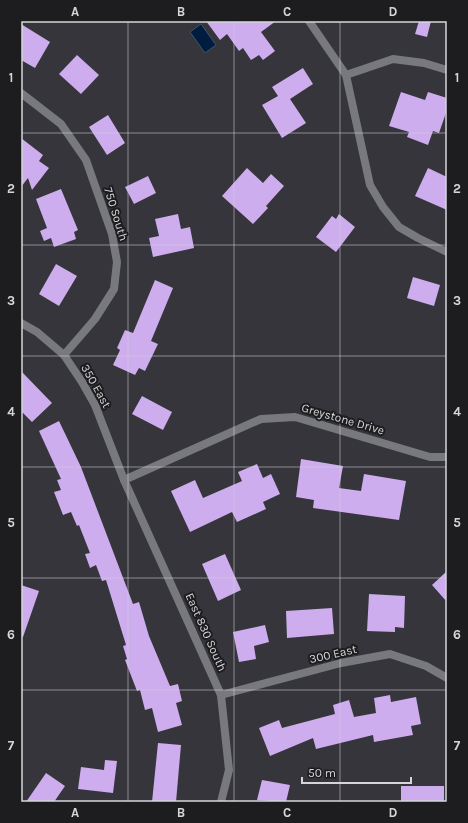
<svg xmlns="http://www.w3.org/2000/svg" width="468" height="823" font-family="Karla,sans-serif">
<rect width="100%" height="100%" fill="#35353b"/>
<!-- water -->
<polygon fill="#001c3e" stroke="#40546d" points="201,24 216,45 205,53 190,32"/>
<!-- building -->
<g fill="#cdaded">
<polygon points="206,21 276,21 261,32 275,51 263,60 259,55 251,60 243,48 239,51 227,34 220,40"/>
<polygon points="419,21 431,21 427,37 415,34"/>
<polygon points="21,24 50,42 35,68 21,60"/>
<polygon points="77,55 99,75 81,94 59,74"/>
<polygon points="303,68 313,84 290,99 306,123 282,138 262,105 278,96 272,87"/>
<polygon points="401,92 425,100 428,92 447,98 447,110 439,133 433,131 428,145 407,137 409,132 389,126"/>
<polygon points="108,115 125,143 107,155 89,127"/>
<polygon points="21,138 43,155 39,161 49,168 32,190 28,178 21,187"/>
<polygon points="247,168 263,183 271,174 284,186 266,206 268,208 253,224 222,196"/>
<polygon points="428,168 447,177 447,210 415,196"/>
<polygon points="148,176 156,193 134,204 125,187"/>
<polygon points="61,189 78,230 74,232 76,239 54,247 51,238 44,241 40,231 47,228 36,199"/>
<polygon points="178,214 181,229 190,227 194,248 153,257 149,238 159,236 155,219"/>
<polygon points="339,214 355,227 336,252 316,237 332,216 336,219"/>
<polygon points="56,264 77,276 59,306 39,294"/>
<polygon points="413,277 440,285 434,306 407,298"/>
<polygon points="155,280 173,288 151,341 158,344 145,371 139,368 135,375 113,365 120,350 117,348 125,330 133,333"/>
<polygon points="21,371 52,403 32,422 21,411"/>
<polygon points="142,396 172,412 163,430 132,414"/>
<polygon points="59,421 81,467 133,604 139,602 149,636 170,686 178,684 182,701 176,703 182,725 158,732 152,708 145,710 140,690 137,691 125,660 127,659 123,646 126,645 106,580 102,581 96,565 90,568 85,554 90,553 79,525 77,526 71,512 63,515 54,492 61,490 57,480 61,479 39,431"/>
<polygon points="301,459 343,466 339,488 361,491 364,474 406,481 399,520 313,508 314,500 296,497"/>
<polygon points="257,464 263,478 271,474 280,494 263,502 266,509 237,522 232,512 190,532 171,491 195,480 203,498 242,481 238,472"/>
<polygon points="225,554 241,590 218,601 202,564"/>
<polygon points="447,571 447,602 432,585"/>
<polygon points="21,585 39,591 23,637 21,637"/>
<polygon points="369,594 405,596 404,628 395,627 395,632 367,631"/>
<polygon points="332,608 334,634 287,638 286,611"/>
<polygon points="265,625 269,642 254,646 256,659 239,662 233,632"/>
<polygon points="390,695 391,702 416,697 421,724 411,726 413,735 374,742 373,735 316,749 313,738 270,756 259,728 279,720 282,728 335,714 333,705 349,700 354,717 376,713 374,698"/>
<polygon points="158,743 181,745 176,802 152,802"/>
<polygon points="105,760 117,761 113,793 78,789 81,767 104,770"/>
<polygon points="46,773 65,786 54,802 26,802"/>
<polygon points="262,780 290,785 286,802 257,800"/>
<rect x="401" y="786" width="43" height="16"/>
</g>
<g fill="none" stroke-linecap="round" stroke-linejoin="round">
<!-- minor -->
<g stroke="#78797c" stroke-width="8">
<polyline points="309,21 346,75 370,185 383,207 399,227 418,238 447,252"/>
<polyline points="346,75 393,59 424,63 447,70"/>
<polyline points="21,93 61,124 86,160 112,234 117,262 114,289 95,319 64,355"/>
<polyline points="21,323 37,332 64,355 82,382 95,405 124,480 221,695 229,770 221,802"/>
<polyline points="124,480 261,419 295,417 430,457 447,457"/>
<polyline points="221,695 341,663 390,654 426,666 447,678"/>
</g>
</g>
<!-- grid -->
<path fill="none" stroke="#d6d6da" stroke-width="1" stroke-opacity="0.55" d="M 128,21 L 128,802M 234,21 L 234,802M 340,21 L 340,802M 21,133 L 447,133M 21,245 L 447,245M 21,356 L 447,356M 21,467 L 447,467M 21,578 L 447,578M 21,690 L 447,690"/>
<g text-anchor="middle" stroke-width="4" stroke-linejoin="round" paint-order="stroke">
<!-- street labels -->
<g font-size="12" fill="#d6d6da" stroke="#1d1d20">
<text transform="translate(116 214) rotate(73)" y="4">750 South</text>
<text transform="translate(96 386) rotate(61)" y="4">350 East</text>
<text transform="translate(343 419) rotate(16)" y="4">Greystone Drive</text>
<text transform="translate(206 632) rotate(66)" y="4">East 830 South</text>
<text transform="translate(333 654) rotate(-13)" y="4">300 East</text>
</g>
</g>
<!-- border -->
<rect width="468" height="823" fill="none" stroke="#1d1d20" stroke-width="44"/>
<!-- scale -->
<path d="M302 777v6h109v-6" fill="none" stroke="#d6d6da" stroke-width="2"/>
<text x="308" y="777" font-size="12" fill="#d6d6da" stroke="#1d1d20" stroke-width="3" paint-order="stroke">50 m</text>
<rect x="22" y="22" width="424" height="779" fill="none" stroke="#d6d6da" stroke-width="1.5"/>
<g font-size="13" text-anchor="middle" font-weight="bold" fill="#d6d6da">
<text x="75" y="16">A</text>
<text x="181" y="16">B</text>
<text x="287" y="16">C</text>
<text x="393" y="16">D</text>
<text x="11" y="82">1</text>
<text x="457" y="82">1</text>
<text x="11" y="193">2</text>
<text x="457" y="193">2</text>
<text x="11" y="305">3</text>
<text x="457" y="305">3</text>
<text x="11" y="416">4</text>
<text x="457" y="416">4</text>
<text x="11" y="527">5</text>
<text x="457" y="527">5</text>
<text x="11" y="639">6</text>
<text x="457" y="639">6</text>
<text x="11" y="750">7</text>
<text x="457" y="750">7</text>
<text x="75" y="817">A</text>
<text x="181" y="817">B</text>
<text x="287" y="817">C</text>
<text x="393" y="817">D</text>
</g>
</svg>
